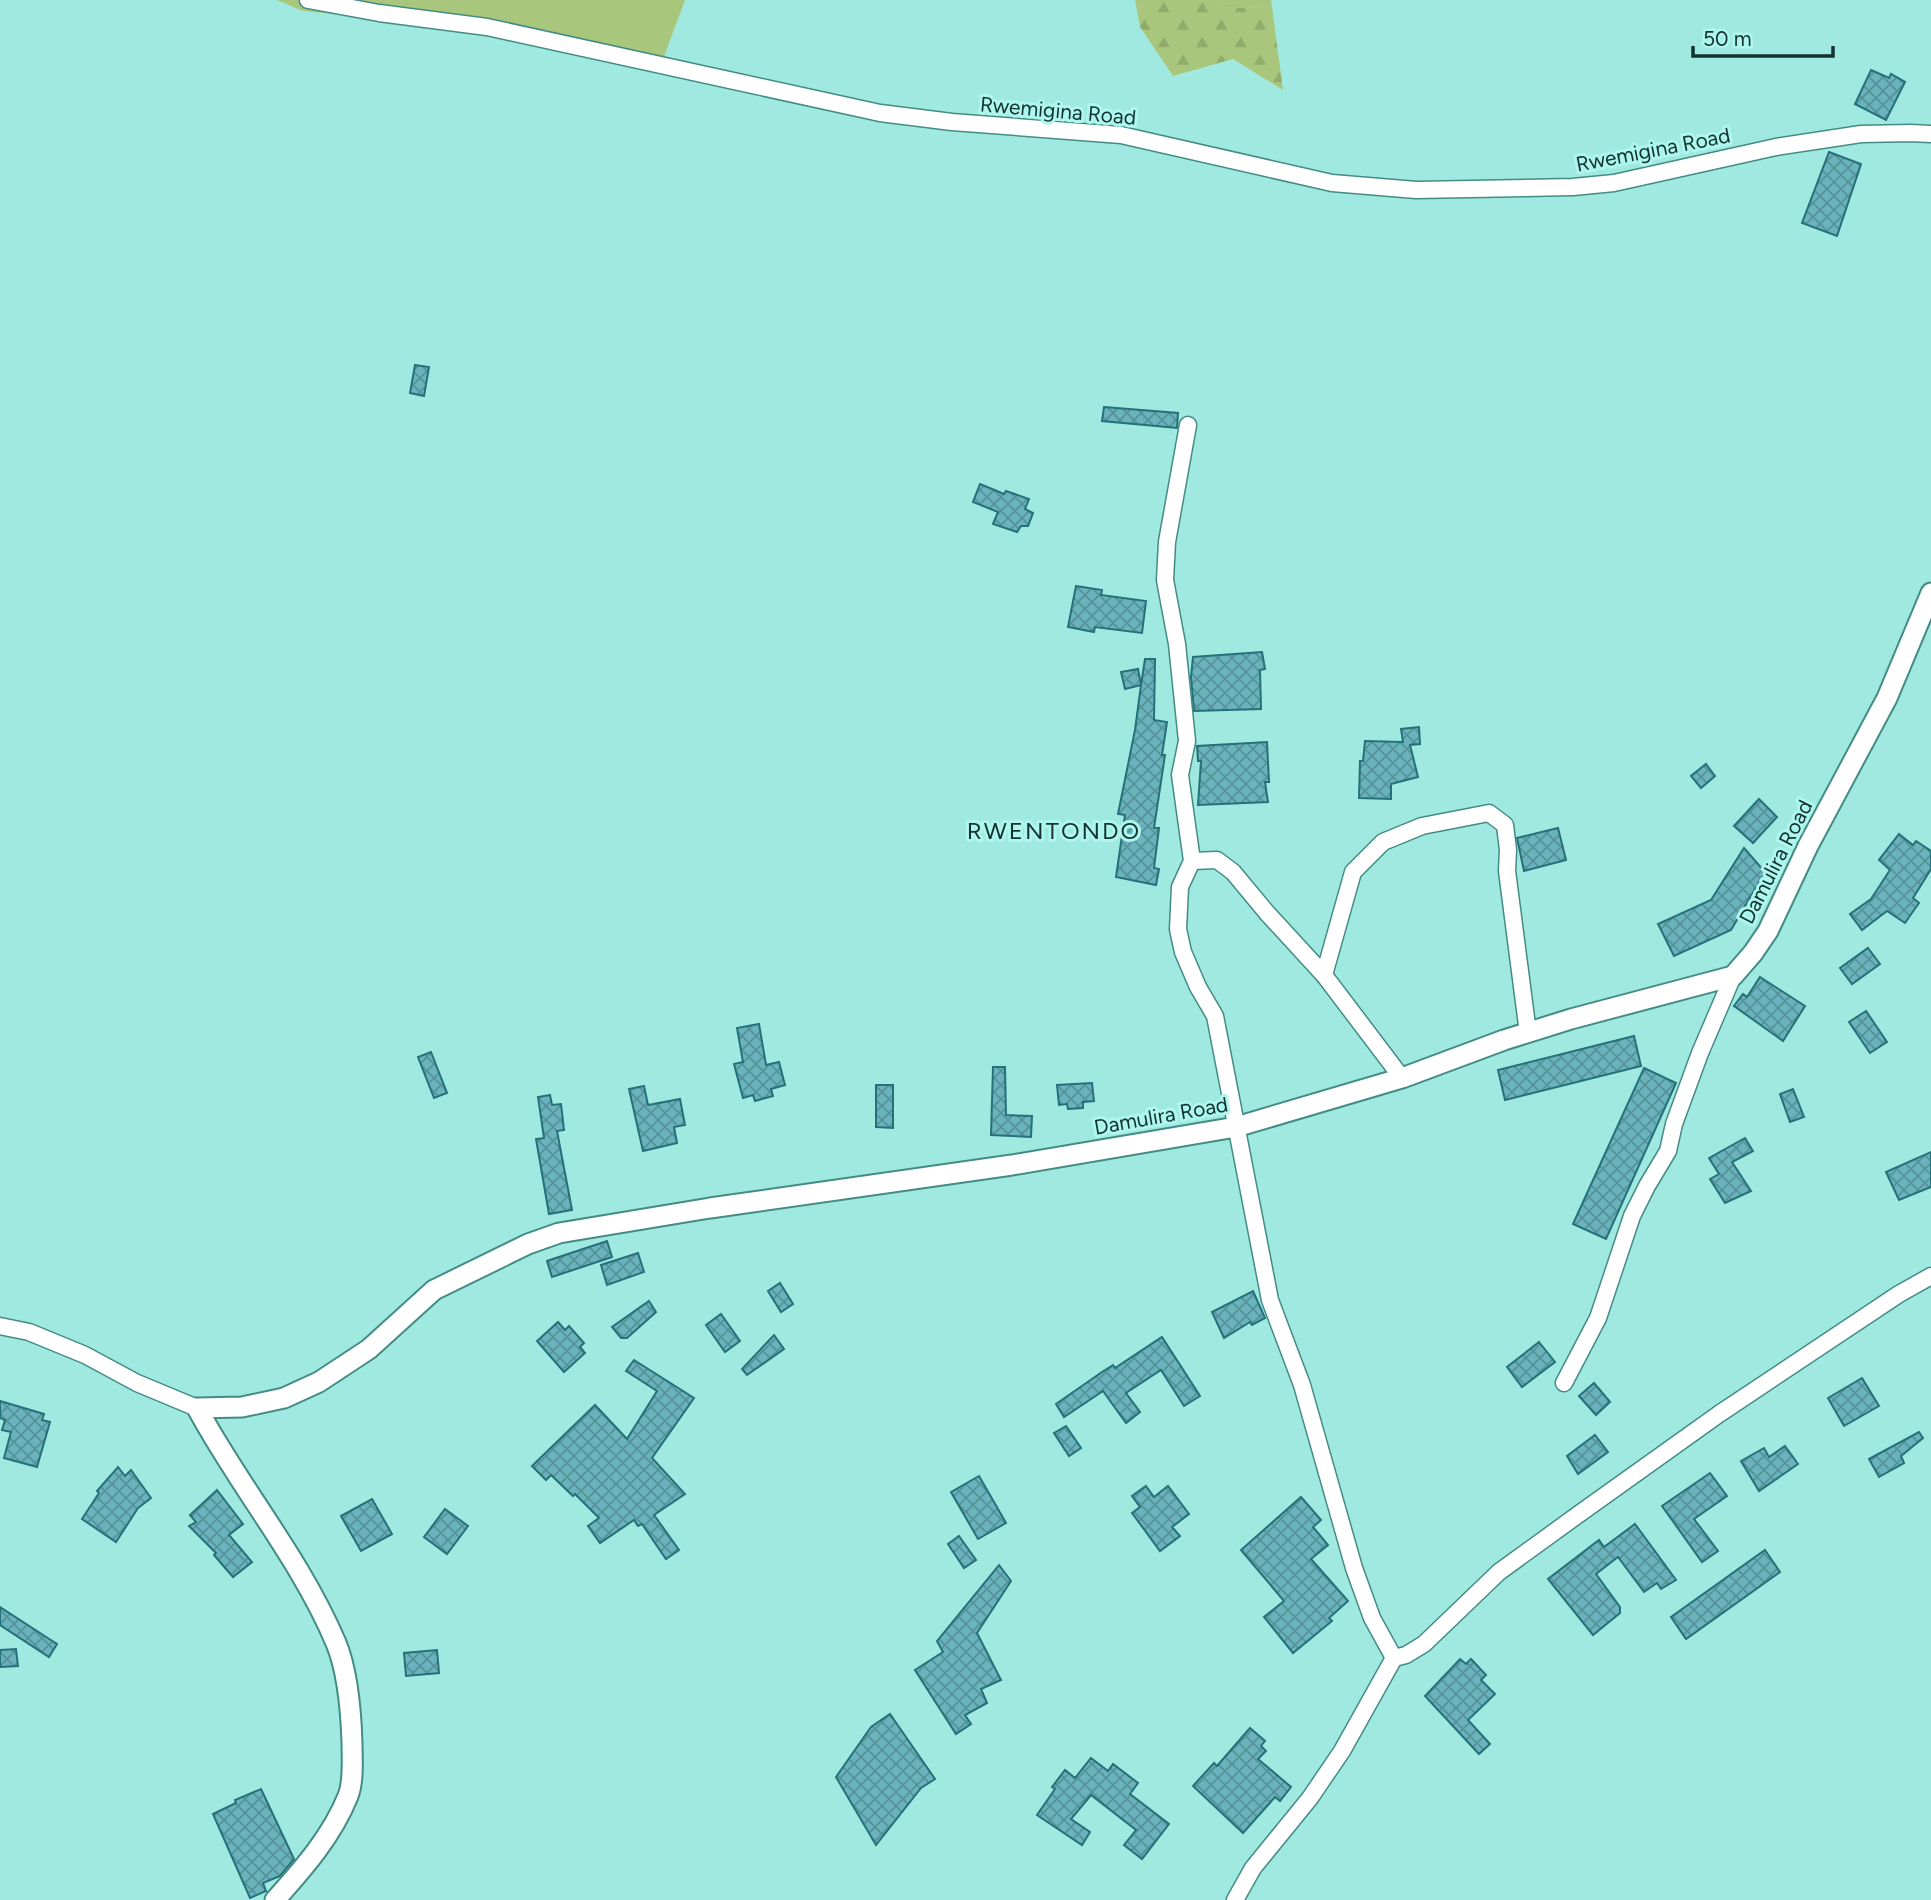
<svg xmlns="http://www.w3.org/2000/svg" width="1931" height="1900" font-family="Figtree,sans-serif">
<defs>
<pattern id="forest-firs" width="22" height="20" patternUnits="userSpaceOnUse" patternTransform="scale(1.75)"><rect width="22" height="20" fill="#a9c77c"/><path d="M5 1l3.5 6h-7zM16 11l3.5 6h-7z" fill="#91ab6c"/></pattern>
<pattern id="building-cross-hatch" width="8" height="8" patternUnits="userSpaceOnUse" patternTransform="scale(1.75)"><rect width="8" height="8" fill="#6ab3bc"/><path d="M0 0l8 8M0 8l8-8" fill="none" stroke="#569299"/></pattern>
</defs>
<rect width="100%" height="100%" fill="#a0e9e0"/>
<!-- grass -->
<g fill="#a9c77c">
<polygon points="277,0 685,0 659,70 417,22 303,11"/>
<polygon points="1217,0 1271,0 1272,7 1220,8"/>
</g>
<!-- forest -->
<polygon fill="url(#forest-firs)" points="1135,0 1217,0 1220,8 1272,7 1283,90 1233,59 1173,76 1140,27"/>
<!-- building -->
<g fill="url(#building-cross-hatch)" stroke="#24717a" stroke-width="2">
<polygon points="1871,70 1889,78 1891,74 1905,82 1886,120 1855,104"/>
<polygon points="1829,152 1861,164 1837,236 1802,223"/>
<polygon points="415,365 429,367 424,396 410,393"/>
<polygon points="1104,407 1178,413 1177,428 1102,421"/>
<polygon points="980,484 1004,494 1006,491 1029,499 1025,509 1033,513 1028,526 1021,526 1017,532 993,524 998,512 973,502"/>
<polygon points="1076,586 1102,590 1101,595 1146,601 1142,633 1095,627 1094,632 1068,627"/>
<polygon points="1262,652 1265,669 1260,670 1261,709 1194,711 1191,677 1193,657"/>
<polygon points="1145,659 1155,659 1154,720 1167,722 1162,755 1165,755 1154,828 1159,828 1154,868 1159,869 1156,885 1116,877 1125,815 1118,814 1135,730 1141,685 1125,689 1121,672 1138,669 1141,685"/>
<polygon points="1419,727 1420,744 1410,745 1418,777 1391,784 1391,799 1359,798 1360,761 1363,761 1365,741 1403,742 1401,729"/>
<polygon points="1267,742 1269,782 1265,782 1268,802 1198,805 1201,761 1198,761 1197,746"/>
<polygon points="1706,764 1715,776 1701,788 1691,776"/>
<polygon points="1759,799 1777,817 1753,843 1734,826"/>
<polygon points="1558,828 1566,860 1524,871 1517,838"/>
<polygon points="1899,834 1913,845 1916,841 1931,851 1931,869 1913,898 1919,903 1905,923 1887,911 1862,930 1850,914 1871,899 1890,870 1879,860"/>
<polygon points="1744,848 1765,872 1731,930 1674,956 1658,924 1711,900"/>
<polygon points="1868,948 1880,964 1852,984 1840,968"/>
<polygon points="1760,977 1805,1006 1783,1041 1734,1006 1743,994 1747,997"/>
<polygon points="1866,1011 1887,1042 1870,1053 1849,1022"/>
<polygon points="759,1024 766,1065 779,1062 785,1085 771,1089 773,1096 755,1101 753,1095 743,1098 734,1064 743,1062 737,1028"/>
<polygon points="1634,1036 1641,1066 1505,1100 1498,1070"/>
<polygon points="431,1052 447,1093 434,1098 418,1057"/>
<polygon points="993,1067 1005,1067 1006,1115 1032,1116 1031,1137 991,1135"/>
<polygon points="1644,1068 1676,1083 1606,1239 1573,1224"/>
<polygon points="1092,1083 1094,1101 1083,1102 1083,1108 1068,1109 1067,1104 1059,1105 1057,1085"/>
<polygon points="876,1085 893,1085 893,1128 876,1127"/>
<polygon points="644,1086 648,1105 680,1099 685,1125 674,1127 677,1143 643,1151 629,1089"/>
<polygon points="1793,1089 1804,1117 1790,1122 1780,1094"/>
<polygon points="550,1095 552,1105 561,1104 564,1130 557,1131 572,1210 549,1214 536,1139 544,1138 538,1097"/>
<polygon points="1745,1138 1753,1151 1732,1162 1751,1191 1725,1203 1710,1179 1719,1174 1709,1158"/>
<polygon points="1931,1152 1931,1187 1899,1200 1886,1172"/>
<polygon points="607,1241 612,1257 552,1277 547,1261"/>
<polygon points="638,1253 644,1272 607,1285 601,1265"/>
<polygon points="780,1283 793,1304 781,1312 768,1291"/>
<polygon points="1253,1291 1265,1318 1252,1325 1250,1322 1224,1338 1212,1312"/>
<polygon points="649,1301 656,1312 627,1338 621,1338 612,1327"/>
<polygon points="721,1314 740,1341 725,1352 706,1325"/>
<polygon points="558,1322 565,1330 569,1326 584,1343 580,1347 585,1353 564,1372 537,1341"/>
<polygon points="774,1335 784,1349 747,1375 742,1369"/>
<polygon points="1162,1337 1200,1396 1184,1406 1161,1370 1126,1393 1140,1412 1126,1423 1103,1391 1064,1417 1056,1404 1102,1372 1113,1365 1115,1368"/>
<polygon points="1539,1342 1555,1362 1522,1387 1507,1367"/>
<polygon points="634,1360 694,1398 652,1458 685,1494 654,1515 679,1550 666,1559 642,1524 638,1526 634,1520 600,1543 588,1526 599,1518 575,1494 573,1496 551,1475 546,1480 532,1466 595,1405 627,1439 657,1391 626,1371"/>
<polygon points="1862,1378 1879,1406 1844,1426 1828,1398"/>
<polygon points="1594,1383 1610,1402 1596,1415 1579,1396"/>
<polygon points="0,1401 44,1414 42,1420 50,1422 37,1467 4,1458 11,1432 2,1430 5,1420 0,1418"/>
<polygon points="1066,1426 1081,1448 1069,1456 1054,1433"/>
<polygon points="1919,1432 1923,1438 1901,1456 1904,1463 1879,1477 1869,1459"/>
<polygon points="1595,1435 1608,1452 1578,1474 1567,1456"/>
<polygon points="1785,1446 1798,1464 1759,1491 1741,1461 1764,1448 1769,1457"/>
<polygon points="118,1467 125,1476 131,1470 151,1498 138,1508 116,1542 82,1519 99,1493 97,1491"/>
<polygon points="1710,1473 1727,1496 1694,1519 1718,1551 1702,1562 1662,1506"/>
<polygon points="979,1476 1006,1523 978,1539 951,1492"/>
<polygon points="1146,1486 1154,1497 1168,1486 1189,1514 1172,1527 1180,1536 1160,1551 1132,1513 1140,1507 1132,1496"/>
<polygon points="217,1490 243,1524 229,1535 252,1562 233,1577 214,1555 216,1553 189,1526 196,1522 190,1515"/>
<polygon points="1301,1497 1321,1520 1313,1527 1328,1545 1311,1559 1348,1601 1329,1618 1332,1621 1293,1653 1264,1617 1284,1601 1241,1550"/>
<polygon points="372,1499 392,1534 361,1551 341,1516"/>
<polygon points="445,1509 468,1526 447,1554 424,1537"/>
<polygon points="1635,1524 1676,1580 1661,1589 1657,1583 1644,1592 1618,1557 1596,1574 1620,1607 1620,1613 1593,1635 1548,1579 1599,1540 1604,1547"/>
<polygon points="959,1536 976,1560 964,1568 948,1544"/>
<polygon points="1765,1550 1780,1572 1686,1639 1671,1617"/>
<polygon points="999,1565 1011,1581 977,1633 1001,1680 981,1689 987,1703 965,1715 971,1724 956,1734 915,1670 943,1652 937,1641"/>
<polygon points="0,1607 57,1644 49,1657 0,1625"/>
<polygon points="16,1649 18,1666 0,1667 0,1650"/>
<polygon points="437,1650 439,1673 406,1676 404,1653"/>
<polygon points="1460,1659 1466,1664 1471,1659 1486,1675 1481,1680 1495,1694 1468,1720 1490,1744 1479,1754 1425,1696"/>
<polygon points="890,1714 935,1779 921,1788 876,1845 836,1777 871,1727"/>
<polygon points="1250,1728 1265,1741 1261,1746 1266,1751 1258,1759 1291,1787 1280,1801 1275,1797 1243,1833 1193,1786 1214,1763 1217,1766"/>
<polygon points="1091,1758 1108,1771 1113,1764 1138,1783 1130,1794 1169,1824 1142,1859 1124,1845 1136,1830 1091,1795 1071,1819 1090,1832 1082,1845 1037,1815 1055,1789 1052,1787 1065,1770 1075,1778"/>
<polygon points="261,1789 294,1859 280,1876 263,1883 266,1891 250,1898 213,1814 236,1803 235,1800"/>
</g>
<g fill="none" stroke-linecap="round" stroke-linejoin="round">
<!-- minor casing -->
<g stroke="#438c85" stroke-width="19">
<g id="minor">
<polyline points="308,0 379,13 487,27 880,113 952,122 1121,135 1332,183 1416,190 1573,187 1614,183 1776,147 1861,134 1911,133 1931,134"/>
<polyline points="1188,425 1167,542 1165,580 1177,644 1187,741 1180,775 1192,861 1180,887 1178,929 1183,952 1198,987 1215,1016 1270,1300 1302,1385 1354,1568 1372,1618 1394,1658 1406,1655 1424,1644 1499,1572 1579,1514 1719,1414 1899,1294 1931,1276"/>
<polyline points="1192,861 1217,860 1233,872 1267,913 1324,975 1402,1078"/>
<polyline points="1324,975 1353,872 1383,842 1422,826 1489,813 1505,825 1508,850 1507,871 1528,1033"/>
<polyline points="0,1326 29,1332 85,1355 137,1383 197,1408"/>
<polyline points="1564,1383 1598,1318 1632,1216 1647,1186 1668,1151 1674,1124 1700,1053 1733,976"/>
<polyline points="1235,1900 1253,1868 1310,1798 1342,1751 1394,1658"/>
</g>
</g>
<!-- tertiary casing -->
<g stroke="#438c85" stroke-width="23">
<path id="tertiary" d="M 275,1900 C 303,1869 332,1836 348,1796 C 354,1781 352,1758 352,1743 C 351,1711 348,1672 336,1643 C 300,1558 240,1488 197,1408 L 242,1407 L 284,1398 L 319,1382 L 369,1349 L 434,1290 L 528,1244 L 559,1233 L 710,1208 L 1012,1165 L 1236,1127 L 1402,1078 L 1504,1040 L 1571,1019 L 1733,976 L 1753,953 L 1768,931 L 1808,846 L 1887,698 L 1931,593"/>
</g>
<!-- minor -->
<use href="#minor" stroke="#fff" stroke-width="16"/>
<!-- tertiary -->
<use href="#tertiary" stroke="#fff" stroke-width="19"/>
</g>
<g text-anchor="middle" stroke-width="6" stroke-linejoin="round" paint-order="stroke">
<!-- street labels -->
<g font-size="21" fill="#143330" stroke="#adf7ee">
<text transform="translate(1058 111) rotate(5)" y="7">Rwemigina Road</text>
<text transform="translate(1653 150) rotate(-11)" y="7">Rwemigina Road</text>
<text transform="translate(1776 862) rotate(-63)" y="7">Damulira Road</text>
<text transform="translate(1161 1116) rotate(-10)" y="7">Damulira Road</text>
</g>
<!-- quarter labels -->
<g font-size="24" letter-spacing="2" fill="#143330" stroke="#adf7ee">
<text x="1054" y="839">RWENTONDO</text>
</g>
</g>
<!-- scale -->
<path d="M1693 46v10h140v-10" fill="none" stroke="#143330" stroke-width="3.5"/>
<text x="1703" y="46" font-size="21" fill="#143330" stroke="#adf7ee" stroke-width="5" paint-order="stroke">50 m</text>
</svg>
